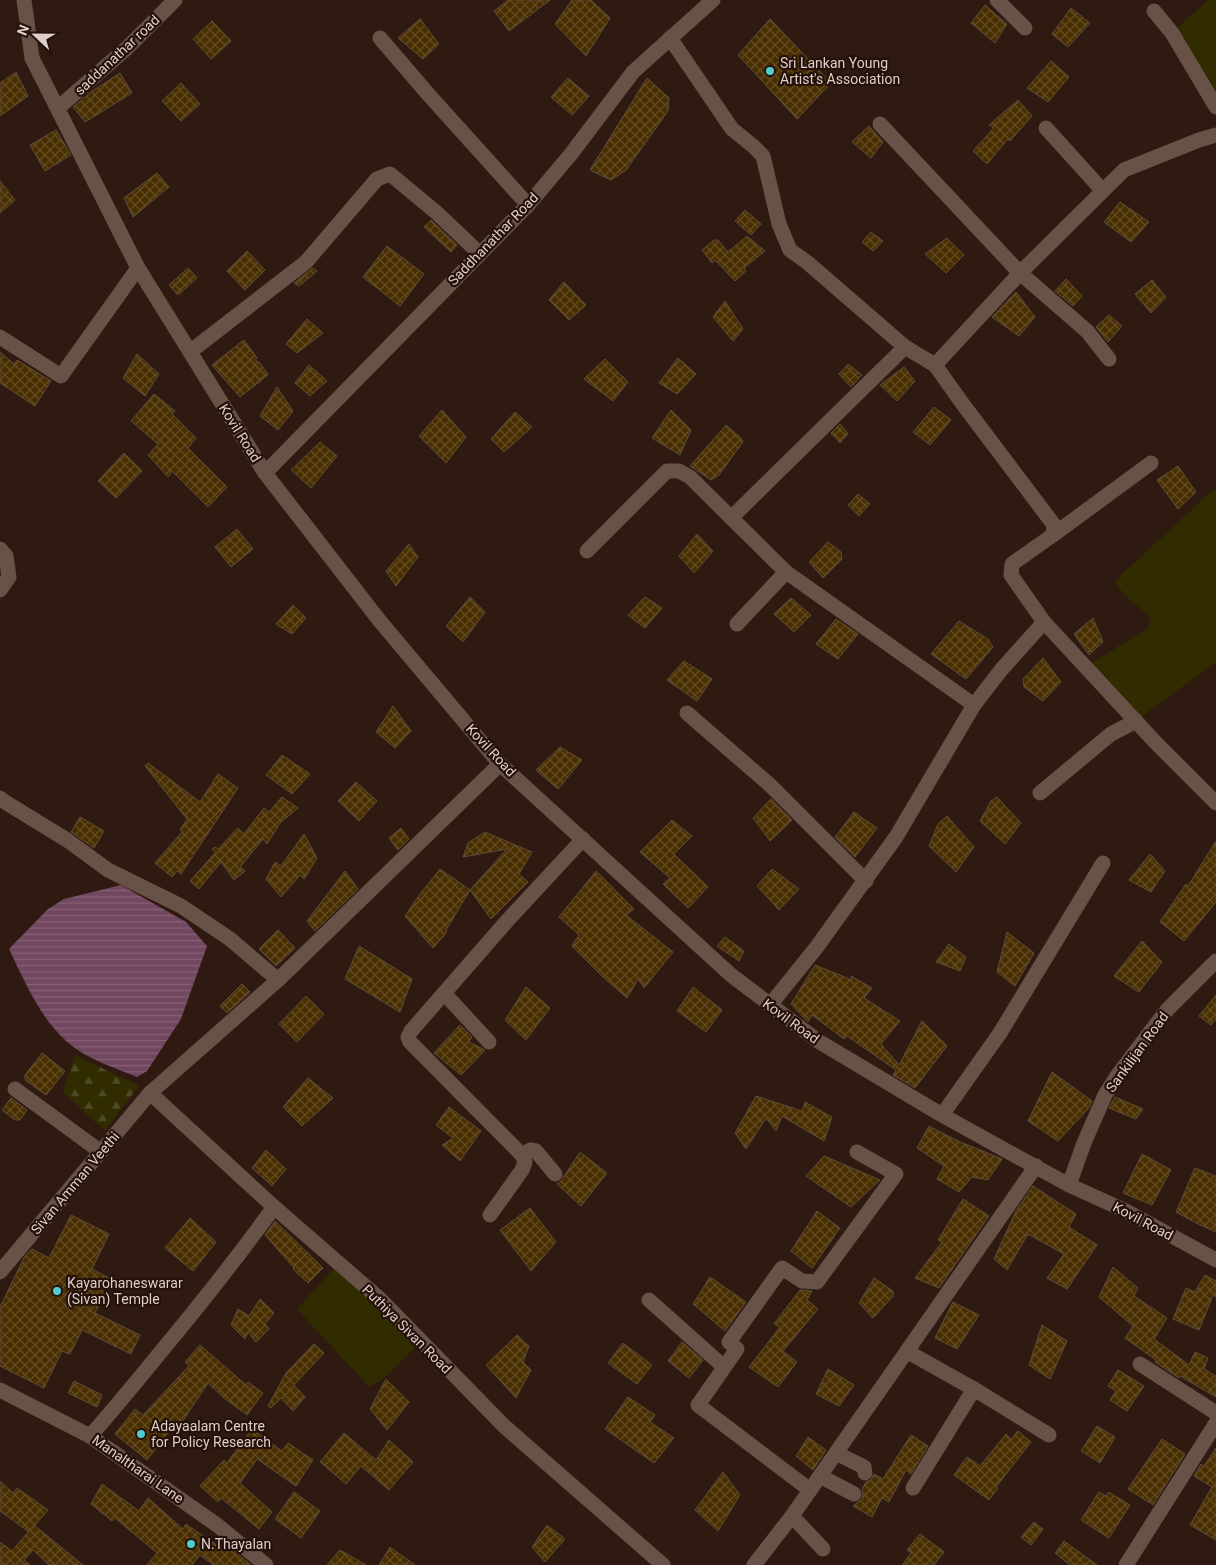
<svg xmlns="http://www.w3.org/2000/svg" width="1216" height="1565" font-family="Roboto,sans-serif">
<defs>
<pattern id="forest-firs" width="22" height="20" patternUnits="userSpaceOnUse" patternTransform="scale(1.25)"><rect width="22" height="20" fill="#302c00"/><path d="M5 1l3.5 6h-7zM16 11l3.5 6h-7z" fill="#4e4a24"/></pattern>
<pattern id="water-rules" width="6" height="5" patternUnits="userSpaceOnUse" patternTransform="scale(1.25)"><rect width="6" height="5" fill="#724760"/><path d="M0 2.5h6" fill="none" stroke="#866075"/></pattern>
<pattern id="building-cross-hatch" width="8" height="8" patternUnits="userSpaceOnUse" patternTransform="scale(1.25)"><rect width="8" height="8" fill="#492e00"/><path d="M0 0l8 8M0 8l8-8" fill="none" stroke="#634b24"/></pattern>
</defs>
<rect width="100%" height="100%" fill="#2e1a11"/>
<!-- grass -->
<g fill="#302c00">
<polygon points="1208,0 1216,0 1216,107 1172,33"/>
<polygon points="1216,489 1216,662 1136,721 1086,667 1149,627 1151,618 1125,595 1115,583 1122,574 1212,491"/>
<polygon points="338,1264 421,1341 387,1376 369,1387 297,1309"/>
</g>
<!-- forest -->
<polygon fill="url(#forest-firs)" points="75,1055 139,1086 105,1131 63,1092"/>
<!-- water -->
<path fill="url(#water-rules)" d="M 121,885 L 186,922 L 207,946 L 181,1019 L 147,1071 L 137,1077 C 120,1070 100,1063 84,1054 C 45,1031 28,988 9,949 L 48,909 L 64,899 Z"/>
<!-- building -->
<g fill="url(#building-cross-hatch)" stroke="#5b4d3a">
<polygon points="508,0 550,0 509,31 494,11"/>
<polygon points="572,0 591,0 610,18 586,56 555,24"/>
<polygon points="985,5 1007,24 995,43 971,23"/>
<polygon points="1071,8 1090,23 1068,47 1052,34"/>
<polygon points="420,19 439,44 423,59 398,38"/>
<polygon points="770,19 831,83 797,119 738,55"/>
<polygon points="212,21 231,41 211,59 193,39"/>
<polygon points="1051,61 1069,77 1048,102 1027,88"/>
<polygon points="16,72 28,96 0,116 0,83"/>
<polygon points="120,73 132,93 85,122 73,107 91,92"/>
<polygon points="568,78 589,96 572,115 551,97"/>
<polygon points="647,78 669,98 668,111 626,170 611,180 590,170"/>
<polygon points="181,83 200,104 181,121 162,101"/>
<polygon points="1018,100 1032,116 1010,141 1008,139 987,164 973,151 994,128 989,125"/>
<polygon points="869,126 883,142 871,158 852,142"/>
<polygon points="56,130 71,155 45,171 30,145"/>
<polygon points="157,173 169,187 133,217 124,198"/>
<polygon points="0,181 15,200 0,213"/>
<polygon points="1120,202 1149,222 1131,242 1104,222"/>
<polygon points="745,210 761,224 751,235 735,221"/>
<polygon points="431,220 457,245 451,252 424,227"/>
<polygon points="871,232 883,241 873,251 862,242"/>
<polygon points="747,236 765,251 744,268 746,271 735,281 715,260 712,263 702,250 714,240 718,240 728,252"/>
<polygon points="947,238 964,255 946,273 925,254"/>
<polygon points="387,246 424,274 400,306 363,277"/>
<polygon points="247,251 265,270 245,290 227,271"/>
<polygon points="188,268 197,278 178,295 169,285"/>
<polygon points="313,268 317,271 299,286 294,283"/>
<polygon points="1066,279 1082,296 1073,306 1055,291"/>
<polygon points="1152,280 1166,297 1151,313 1135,294"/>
<polygon points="564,282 586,305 569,320 549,300"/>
<polygon points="1016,292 1035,317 1019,336 992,317"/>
<polygon points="725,301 743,329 733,341 713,317"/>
<polygon points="1109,315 1122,326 1108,342 1096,327"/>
<polygon points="307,319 323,333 297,353 286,344"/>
<polygon points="244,340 257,358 255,360 260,363 268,375 240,397 212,365"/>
<polygon points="0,352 14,364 17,360 51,381 35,406 0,383"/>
<polygon points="137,354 159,374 145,396 123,378"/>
<polygon points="678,358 696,374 677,394 659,383"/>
<polygon points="605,359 628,382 613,401 584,379"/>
<polygon points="848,364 862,375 851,387 839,374"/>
<polygon points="309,365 327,381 310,396 295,383"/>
<polygon points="904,367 915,381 897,401 880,385"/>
<polygon points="277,387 293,411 278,430 260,416"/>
<polygon points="154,394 175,411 172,414 196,438 188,448 227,487 208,507 172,471 168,477 148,455 158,444 131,421"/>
<polygon points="934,407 951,420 930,445 913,432"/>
<polygon points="442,410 466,437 446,463 419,436"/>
<polygon points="671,410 691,430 680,455 652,438"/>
<polygon points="515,412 532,427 504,452 491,439"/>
<polygon points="840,424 848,434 840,443 831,433"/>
<polygon points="726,425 740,437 743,442 719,475 711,480 690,466"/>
<polygon points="320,442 337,456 311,488 291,470"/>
<polygon points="124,453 142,471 116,498 98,481"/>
<polygon points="1178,466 1196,492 1178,509 1157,480"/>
<polygon points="858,494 870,504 859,516 848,505"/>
<polygon points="237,529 253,549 231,567 215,547"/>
<polygon points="697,534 713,551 694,573 679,556"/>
<polygon points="828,542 841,552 842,559 823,578 809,562"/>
<polygon points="409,544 418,557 396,586 386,571"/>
<polygon points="470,597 485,612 463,642 446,626"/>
<polygon points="645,597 662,608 645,628 628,615"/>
<polygon points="791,598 811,615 794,632 774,614"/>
<polygon points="293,605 306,618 292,634 276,624"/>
<polygon points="1093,618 1103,642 1089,655 1074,634"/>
<polygon points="836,619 858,634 838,659 816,644"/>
<polygon points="959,621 988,639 993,647 966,679 931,654"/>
<polygon points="1043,658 1061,682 1043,701 1024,687 1023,679"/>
<polygon points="684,661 712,679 697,701 667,680"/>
<polygon points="393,706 411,731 395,748 376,732"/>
<polygon points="560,747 582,760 558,789 536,770"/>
<polygon points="282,755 310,774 292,794 266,775"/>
<polygon points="148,763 200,802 218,774 238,788 181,874 177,871 172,877 155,863 183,831 180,830 187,819 145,766"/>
<polygon points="356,782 377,801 359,821 338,801"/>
<polygon points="282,797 298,808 280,823 267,844 263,839 240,867 245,871 234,880 221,862 199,889 190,881 215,853 212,849 215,847 218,849 238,828 244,834 264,808 269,812"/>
<polygon points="997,797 1021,823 1005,844 980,821 991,801"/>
<polygon points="771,799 792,820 770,841 753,818"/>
<polygon points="854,812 877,828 855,857 835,837"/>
<polygon points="947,816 974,847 956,872 929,846 938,824"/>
<polygon points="80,817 104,831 94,848 71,832"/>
<polygon points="672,820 692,836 674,854 708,887 688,908 663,884 670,878 640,852"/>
<polygon points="401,828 409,839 398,850 389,838"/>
<polygon points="485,832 532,852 519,874 528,882 491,919 470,890 507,849 463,857 468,843"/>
<polygon points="304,834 317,858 304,879 300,875 281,897 266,879 275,862 281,866"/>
<polygon points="1216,841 1216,902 1184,941 1160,922 1186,884 1188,886"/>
<polygon points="1150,854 1165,871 1151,892 1129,880"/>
<polygon points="440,869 470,890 446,930 447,932 433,948 405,916 420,894"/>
<polygon points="772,869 799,889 779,910 757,886"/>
<polygon points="345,871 358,889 315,931 307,921"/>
<polygon points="596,871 634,909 626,915 673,952 644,988 638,979 627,998 603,977 572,946 579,935 559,917"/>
<polygon points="278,930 295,948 276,966 259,949"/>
<polygon points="1007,932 1034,953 1015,986 997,972"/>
<polygon points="725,937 744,951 739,961 717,946"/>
<polygon points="1142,941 1162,962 1139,992 1114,976"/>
<polygon points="949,944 966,957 960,971 936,962"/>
<polygon points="359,946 412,979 400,1012 345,979"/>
<polygon points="815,965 852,980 851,976 872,988 864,998 900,1021 881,1044 899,1065 922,1021 947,1046 915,1088 893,1075 896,1070 847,1036 844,1039 812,1015 808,1022 791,1004"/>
<polygon points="242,984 250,992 227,1013 220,1006"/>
<polygon points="526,987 550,1008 526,1040 505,1020"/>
<polygon points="693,987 722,1010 706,1032 677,1011"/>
<polygon points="1216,995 1216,1019 1211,1025 1199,1016"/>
<polygon points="306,996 324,1014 297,1042 279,1024"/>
<polygon points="460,1025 472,1037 469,1042 485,1050 461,1075 434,1053"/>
<polygon points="42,1053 65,1071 46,1095 25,1080 25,1075"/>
<polygon points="1052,1072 1092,1101 1089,1108 1058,1141 1028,1121"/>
<polygon points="308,1078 333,1098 302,1126 283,1107"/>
<polygon points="756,1096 802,1111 805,1102 832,1117 824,1141 782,1116 776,1131 766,1118 746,1149 735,1133"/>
<polygon points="1115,1097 1143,1109 1136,1119 1109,1108"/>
<polygon points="11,1098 27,1110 20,1120 15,1120 2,1110"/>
<polygon points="449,1107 481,1131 460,1161 442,1145 453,1138 436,1125"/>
<polygon points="929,1126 958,1141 1002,1159 988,1180 972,1177 959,1192 937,1179 944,1166 917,1148"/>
<polygon points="266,1150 286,1169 272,1186 252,1168"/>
<polygon points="580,1152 607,1173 581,1206 557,1184 561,1181"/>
<polygon points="1142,1154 1171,1170 1152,1205 1123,1193"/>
<polygon points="824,1156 880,1180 851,1207 806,1176"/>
<polygon points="1195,1168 1216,1176 1216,1232 1196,1223 1176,1212"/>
<polygon points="1033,1186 1076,1214 1069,1227 1097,1245 1067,1289 1047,1278 1064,1254 1028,1234 1007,1270 994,1259 1016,1211"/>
<polygon points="963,1199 989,1216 939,1288 915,1278 942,1242 938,1240"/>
<polygon points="530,1208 556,1242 531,1271 500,1230"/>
<polygon points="817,1211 840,1228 812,1268 791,1251"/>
<polygon points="71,1215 109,1234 92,1269 111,1279 95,1313 140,1335 131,1354 82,1330 70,1354 62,1351 44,1388 0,1366 0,1307 25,1256 32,1249 49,1258"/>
<polygon points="190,1218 216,1242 193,1271 165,1248"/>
<polygon points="275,1221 323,1268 308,1283 293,1269 294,1268 265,1235"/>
<polygon points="1113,1267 1138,1288 1134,1296 1167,1318 1154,1339 1189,1365 1195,1352 1208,1358 1204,1369 1216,1376 1216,1397 1180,1376 1179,1378 1155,1362 1156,1360 1125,1338 1133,1326 1099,1297"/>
<polygon points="1205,1275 1216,1281 1216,1297 1213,1295 1199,1330 1173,1319 1186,1288 1195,1292"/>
<polygon points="710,1277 746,1302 725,1331 693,1304"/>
<polygon points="874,1278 893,1291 893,1296 873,1318 859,1303"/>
<polygon points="800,1290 812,1291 807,1300 818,1309 783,1351 797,1362 778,1387 749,1367 780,1327 774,1324"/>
<polygon points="260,1299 274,1313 265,1324 269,1329 256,1342 248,1332 245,1339 231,1325 238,1309 249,1316"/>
<polygon points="953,1302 979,1315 957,1349 935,1338"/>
<polygon points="1042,1325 1067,1341 1050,1379 1029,1365"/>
<polygon points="517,1335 529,1346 523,1362 531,1370 516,1398 486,1365"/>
<polygon points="682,1342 703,1360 689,1378 668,1361"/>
<polygon points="623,1343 652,1365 637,1384 608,1363"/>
<polygon points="314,1344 324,1353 294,1385 305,1397 293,1411 281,1398 271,1408 268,1406 286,1373"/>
<polygon points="200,1345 246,1385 248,1382 263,1393 247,1415 224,1398 208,1383 180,1425 176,1422 147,1460 115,1434 135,1409 143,1415 189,1366 185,1362"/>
<polygon points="828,1369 854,1385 839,1406 816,1394"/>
<polygon points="1118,1370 1144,1386 1127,1411 1110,1400 1116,1391 1108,1386"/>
<polygon points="386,1379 409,1402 387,1430 370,1409"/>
<polygon points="74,1381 102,1395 97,1407 68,1393"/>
<polygon points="628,1397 655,1415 650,1422 674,1438 654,1463 605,1429"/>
<polygon points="1097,1426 1115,1437 1100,1463 1081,1451"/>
<polygon points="252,1429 282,1451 288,1443 313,1460 296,1486 257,1459 240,1483 272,1512 259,1529 221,1498 218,1502 200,1486 224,1460 227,1463"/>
<polygon points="1018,1431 1031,1442 996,1487 998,1488 989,1500 954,1475 967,1457 980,1466 1006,1434 1011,1439"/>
<polygon points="344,1433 376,1460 389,1440 413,1462 389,1490 361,1466 346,1484 320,1462"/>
<polygon points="911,1435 928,1446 911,1474 906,1470 889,1502 882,1498 872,1517 853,1506 862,1499 863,1494 862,1489 866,1482 871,1480 874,1474 883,1479"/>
<polygon points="808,1437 826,1450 813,1470 796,1456"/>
<polygon points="1162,1439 1185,1454 1153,1505 1128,1489"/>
<polygon points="1216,1448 1216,1540 1190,1525 1212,1487 1194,1476 1201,1464 1204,1466"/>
<polygon points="723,1472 740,1495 718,1531 695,1510"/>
<polygon points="0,1481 13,1493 17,1488 48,1510 29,1532 0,1511"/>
<polygon points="102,1484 139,1511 148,1498 183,1529 186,1524 221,1548 224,1543 251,1565 214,1565 200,1555 192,1565 147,1565 157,1553 115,1518 112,1521 91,1504"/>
<polygon points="294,1492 320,1511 301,1538 275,1519"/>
<polygon points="1099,1492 1106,1496 1109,1492 1130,1505 1109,1538 1081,1520"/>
<polygon points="1034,1522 1043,1529 1031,1545 1021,1537"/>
<polygon points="34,1525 83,1565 49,1565 33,1550 24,1560 30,1565 0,1565 0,1542 12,1551"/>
<polygon points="547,1525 565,1539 545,1562 532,1547"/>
<polygon points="920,1534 944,1552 934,1565 902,1565 911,1553 907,1550"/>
<polygon points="1064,1541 1097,1565 1070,1565 1055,1553"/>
<polygon points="390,1547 415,1565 379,1565"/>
<polygon points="340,1550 366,1565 327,1565"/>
</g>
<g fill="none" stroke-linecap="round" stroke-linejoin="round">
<!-- minor -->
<g stroke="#685147" stroke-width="15">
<polyline points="24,0 32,58 138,268 265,473 379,620 500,764 731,975 818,1041 942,1115 1005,1150 1069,1185 1126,1211 1216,1260"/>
<polyline points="997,0 1025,28"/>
<polyline points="1154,11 1172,33 1216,107"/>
<polyline points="380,38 428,94 528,205"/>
<polyline points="670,38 732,129 753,146 763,156 779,224 790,250 808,263 905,347 935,365 962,403 1054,525 1053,535 1012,564 1011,575 1044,622 1156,743 1216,803"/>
<polyline points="58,108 127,48 175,0"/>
<polyline points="880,124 1020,273 1087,331 1109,359"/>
<polyline points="1046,128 1103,191"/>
<polyline points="0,337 61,376 138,268 143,276"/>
<polyline points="191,351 306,262 377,179 390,174 437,213 480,254"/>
<polyline points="935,365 1020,273 1124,170 1199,140 1216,135"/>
<polyline points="261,466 265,473 528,205 571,154 633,72 713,0"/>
<polyline points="731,518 905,347"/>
<polyline points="1053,535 1151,463"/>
<polyline points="0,549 6,556 9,577 0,590"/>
<polyline points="587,551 667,471 679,471 690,477 786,572 974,705"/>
<polyline points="737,624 786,572"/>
<polyline points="687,713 771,786 866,881"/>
<polyline points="1040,793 1111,734 1136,721"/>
<polyline points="0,798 5,802 67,840 108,870 181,906 230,939 278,980"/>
<polyline points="444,993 489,1042"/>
<polyline points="770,1005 816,948 896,837 974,705 1001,670 1044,622"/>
<polyline points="15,1089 101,1152"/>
<polyline points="150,1093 274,1207 381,1300 504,1426 663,1565"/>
<polyline points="942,1115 1000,1033 1103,863"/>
<polyline points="522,1155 530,1150 536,1151 555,1174"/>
<polyline points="1069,1185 1084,1143 1105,1095 1117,1076 1167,1010 1216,961"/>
<polyline points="490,1215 522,1170 525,1162 522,1155 410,1042 408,1037 411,1031 507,921 583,839"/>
<polyline points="0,1272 150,1093 278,980 500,764"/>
<polyline points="649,1300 724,1367"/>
<polyline points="908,1352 974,1389 913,1488"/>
<polyline points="1140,1364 1216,1413"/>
<polyline points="974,1389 1049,1435"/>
<polyline points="0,1390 90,1436 217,1525 266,1565"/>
<path d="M 90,1436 C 114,1409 136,1382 159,1354 C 199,1306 237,1258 274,1207"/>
<polyline points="836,1453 864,1467 865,1473"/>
<polyline points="820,1476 854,1494"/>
<polyline points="810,1490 698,1405 737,1349 729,1342 782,1268 802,1281 817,1282 896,1174 857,1152"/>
<polyline points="792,1516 823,1549"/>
<polyline points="754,1565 792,1516 1036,1166"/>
<polyline points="1126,1565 1216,1423"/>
</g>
</g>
<!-- markers -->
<g fill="#52cdcd" stroke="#241109" stroke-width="2">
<circle cx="770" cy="71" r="5"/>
<circle cx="57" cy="1291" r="5"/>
<circle cx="141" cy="1434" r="5"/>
<circle cx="191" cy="1544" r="5"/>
</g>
<g text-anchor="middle" stroke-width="4.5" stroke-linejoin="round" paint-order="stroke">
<!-- street labels -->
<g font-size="14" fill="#decfca" stroke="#241109">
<text transform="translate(117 55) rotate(-43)" y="5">saddanathar road</text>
<text transform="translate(493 239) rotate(-46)" y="5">Saddhanathar Road</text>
<text transform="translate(240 433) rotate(58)" y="5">Kovil Road</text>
<text transform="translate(491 750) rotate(47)" y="5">Kovil Road</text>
<text transform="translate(791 1021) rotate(36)" y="5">Kovil Road</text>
<text transform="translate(1137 1052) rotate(-54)" y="5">Sankilijan Road</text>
<text transform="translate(75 1183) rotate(-50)" y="5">Sivan Amman Veethi</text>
<text transform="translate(1143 1221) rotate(28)" y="5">Kovil Road</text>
<text transform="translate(407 1329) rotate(45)" y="5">Puthiya Sivan Road</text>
<text transform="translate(138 1469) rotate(35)" y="5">Manaltharai Lane</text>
</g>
<!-- poi labels -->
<g font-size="14" fill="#decfca" stroke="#241109" text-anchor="start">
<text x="780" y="68">Sri Lankan Young<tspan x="780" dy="16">Artist's Association</tspan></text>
<text x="67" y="1288">Kayarohaneswarar<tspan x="67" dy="16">(Sivan) Temple</tspan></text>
<text x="151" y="1431">Adayaalam Centre<tspan x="151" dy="16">for Policy Research</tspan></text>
<text x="201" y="1549">N.Thayalan</text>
</g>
</g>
<!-- north arrow -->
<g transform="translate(35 35) rotate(292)" stroke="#241109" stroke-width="4" paint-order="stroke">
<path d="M0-4L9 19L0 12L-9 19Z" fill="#decfca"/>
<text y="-8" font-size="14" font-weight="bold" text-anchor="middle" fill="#decfca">N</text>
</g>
</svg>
